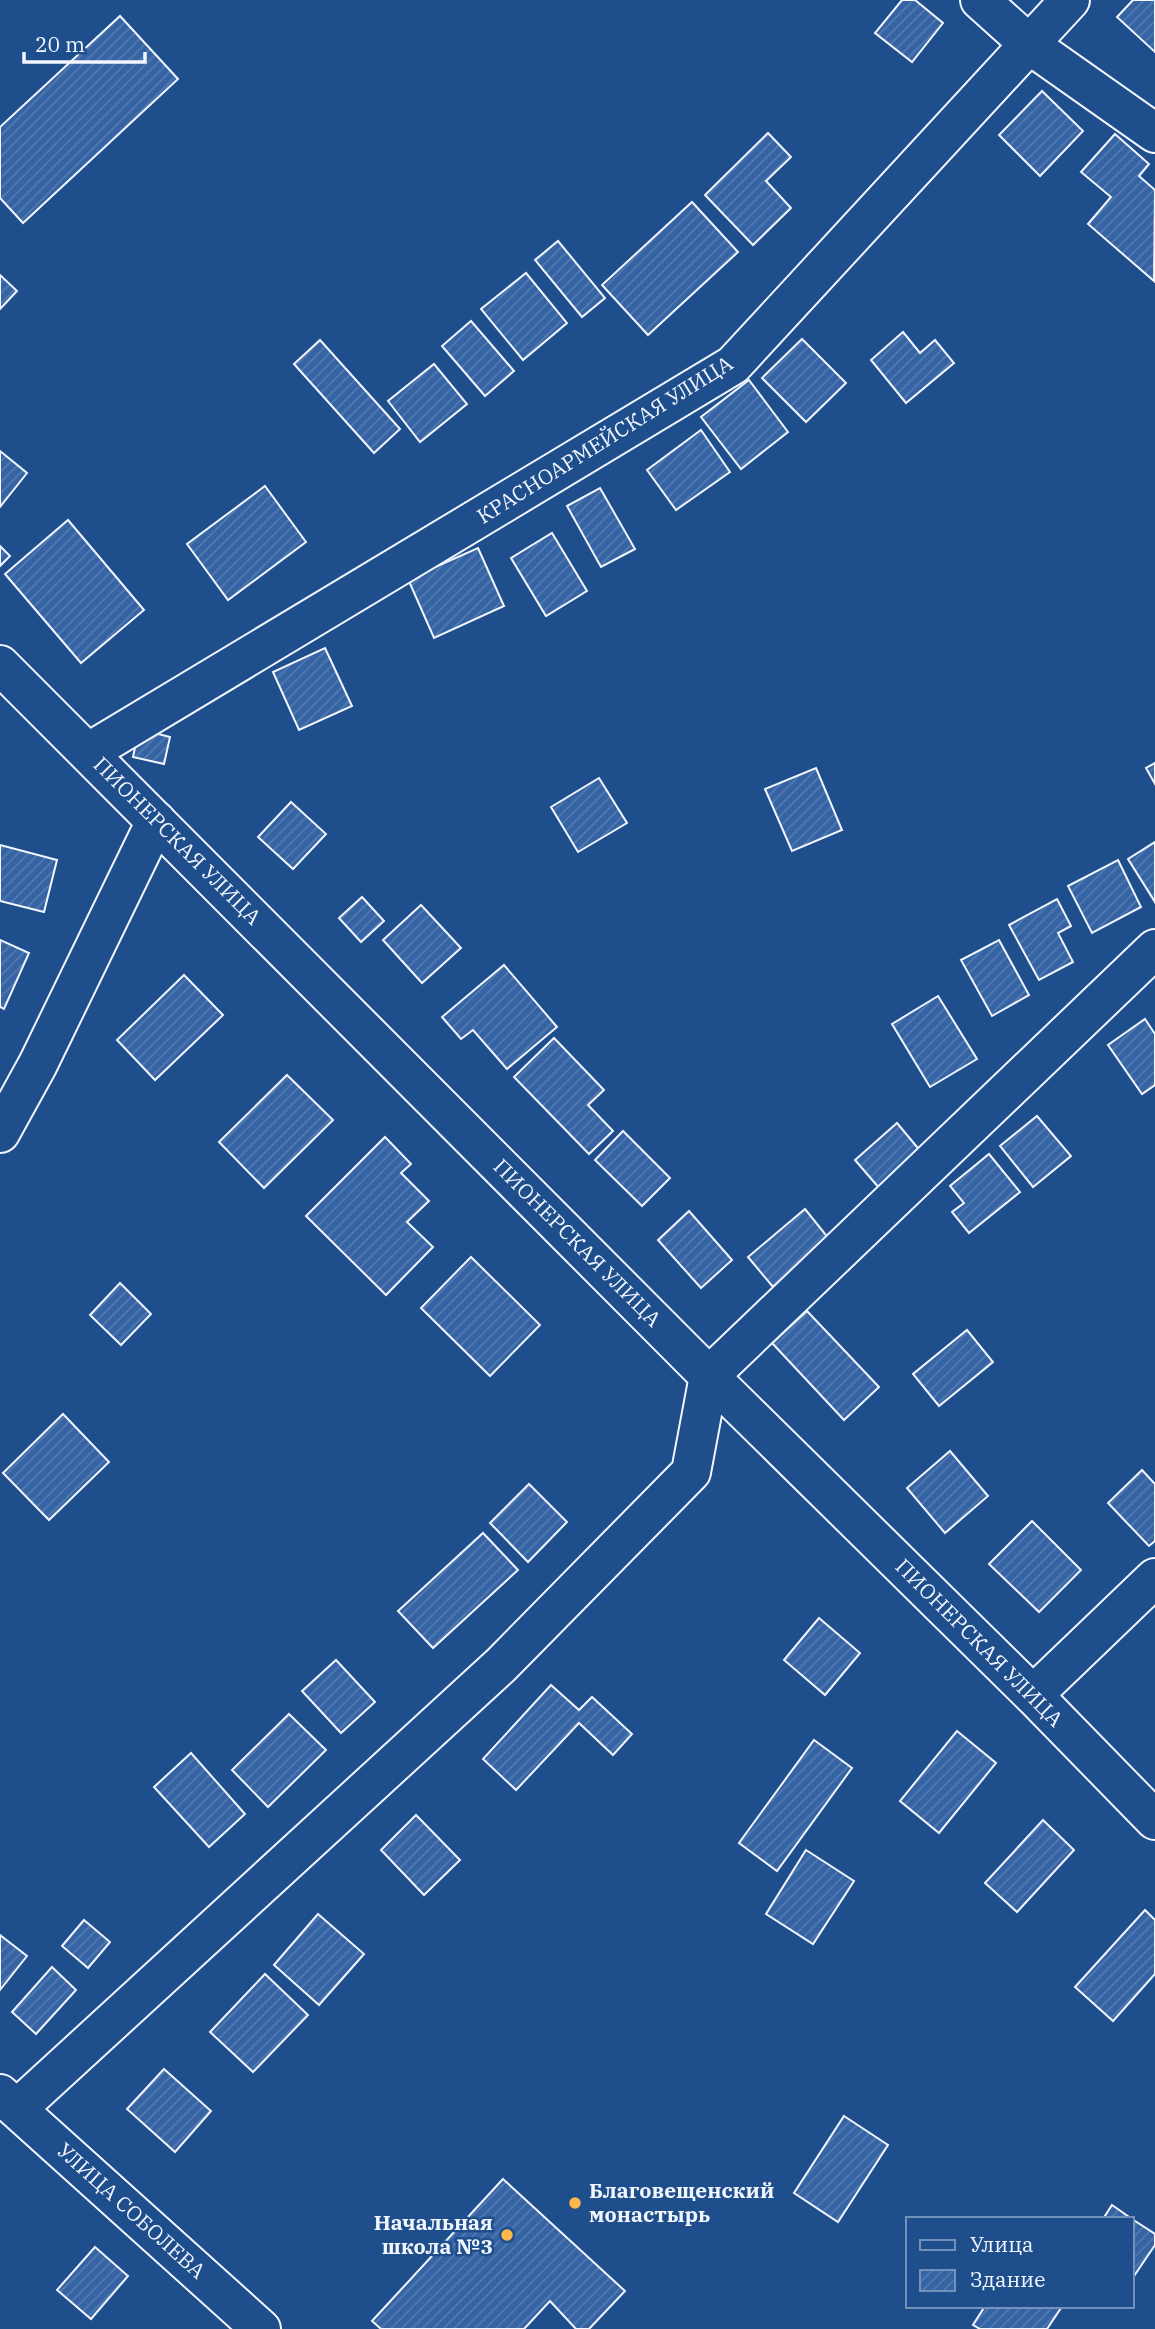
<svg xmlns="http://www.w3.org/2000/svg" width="1155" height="2329" font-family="'IBM Plex Serif',serif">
<defs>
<pattern id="building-hatch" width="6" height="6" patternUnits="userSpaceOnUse" patternTransform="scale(1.75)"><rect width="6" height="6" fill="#3563a3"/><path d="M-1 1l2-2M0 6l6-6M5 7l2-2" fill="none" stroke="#537ab1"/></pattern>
</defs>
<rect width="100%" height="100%" fill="#1f4e8c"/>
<!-- building -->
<g fill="url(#building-hatch)" stroke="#f2f6ff" stroke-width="2">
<polygon points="902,0 915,0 943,23 912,62 875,33"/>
<polygon points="1133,0 1155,0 1155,52 1117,17"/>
<polygon points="120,16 178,79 23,223 0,198 0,127"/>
<polygon points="1042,91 1083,131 1040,176 999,135"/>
<polygon points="768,133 791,157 766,181 791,208 753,245 705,195"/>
<polygon points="1115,134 1149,164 1139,176 1155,190 1154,281 1088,224 1111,197 1081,172"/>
<polygon points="692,202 738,252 648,335 602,285"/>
<polygon points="558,241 605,298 582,317 535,260"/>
<polygon points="526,273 567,323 523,360 481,309"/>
<polygon points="0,275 17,291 0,309"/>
<polygon points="471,321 514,371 485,396 442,346"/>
<polygon points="903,332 920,353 935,340 954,363 906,403 871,360"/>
<polygon points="802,339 846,383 806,422 762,378"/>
<polygon points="320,340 400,429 374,453 294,364"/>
<polygon points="434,364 467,404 420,442 388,401"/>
<polygon points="749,380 788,432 741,469 701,417"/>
<polygon points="701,430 730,472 676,510 647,470"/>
<polygon points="0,451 27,473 0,507"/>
<polygon points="265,486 306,542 228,600 187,544"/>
<polygon points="600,488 635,549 601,567 567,506"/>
<polygon points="68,520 144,610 81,663 5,574"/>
<polygon points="552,533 587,591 546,616 511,558"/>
<polygon points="0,546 10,556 0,566"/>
<polygon points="478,548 504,606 434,638 408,579"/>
<polygon points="325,648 352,706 299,730 273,672"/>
<polygon points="139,729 170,737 164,764 133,757"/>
<polygon points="1155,763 1155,784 1146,768"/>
<polygon points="816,768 842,830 792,851 765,789"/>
<polygon points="599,778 627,823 578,852 551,807"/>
<polygon points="291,802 326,834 293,869 258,837"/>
<polygon points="1155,842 1155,902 1128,859"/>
<polygon points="0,845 57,860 44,912 0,901"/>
<polygon points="1118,860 1141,907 1092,933 1068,886"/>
<polygon points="362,897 384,921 361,942 339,918"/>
<polygon points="1057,899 1071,926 1058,933 1073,962 1039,980 1009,925"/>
<polygon points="421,905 461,948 422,983 383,940"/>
<polygon points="0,940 29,953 4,1009 0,1007"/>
<polygon points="999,940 1029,995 992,1016 961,960"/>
<polygon points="504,965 557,1027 507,1069 473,1030 461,1039 442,1017"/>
<polygon points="184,975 223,1015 155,1080 117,1040"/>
<polygon points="938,996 977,1059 930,1087 892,1024"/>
<polygon points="1145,1019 1155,1034 1155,1085 1142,1094 1108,1045"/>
<polygon points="554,1038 604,1090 588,1105 613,1131 589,1154 514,1077"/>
<polygon points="287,1075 333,1120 264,1188 219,1142"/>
<polygon points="1037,1116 1071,1156 1033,1187 1000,1146"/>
<polygon points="897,1123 922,1153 880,1189 855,1160"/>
<polygon points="623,1131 670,1178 642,1206 595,1160"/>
<polygon points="385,1137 411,1164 401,1173 429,1201 407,1222 433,1247 386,1295 306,1216"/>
<polygon points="989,1154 1020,1192 969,1233 952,1212 964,1203 950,1186"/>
<polygon points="805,1209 830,1240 773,1287 748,1257"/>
<polygon points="689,1211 732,1260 701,1288 658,1240"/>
<polygon points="471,1257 540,1325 490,1376 421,1308"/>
<polygon points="120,1283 151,1314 121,1345 90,1315"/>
<polygon points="807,1311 879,1387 844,1420 772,1343"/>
<polygon points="967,1330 993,1362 939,1406 913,1374"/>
<polygon points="63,1414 109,1462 49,1520 3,1473"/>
<polygon points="950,1451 988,1496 945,1533 907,1488"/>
<polygon points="1142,1470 1155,1484 1155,1541 1149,1546 1108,1503"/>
<polygon points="529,1484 567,1522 528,1562 490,1523"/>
<polygon points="1032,1521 1081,1570 1039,1612 989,1564"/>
<polygon points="483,1533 518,1570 433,1648 398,1611"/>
<polygon points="819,1618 860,1653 825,1695 784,1660"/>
<polygon points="336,1660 375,1702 341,1733 302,1691"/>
<polygon points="551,1685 579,1710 592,1697 632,1734 613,1755 579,1723 516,1790 483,1759"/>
<polygon points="289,1714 326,1750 268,1807 232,1770"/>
<polygon points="957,1731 996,1763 939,1833 900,1801"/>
<polygon points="814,1740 852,1768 777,1871 739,1843"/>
<polygon points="191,1753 245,1814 209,1847 154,1787"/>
<polygon points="416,1815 460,1860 424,1895 381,1850"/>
<polygon points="1043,1820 1074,1850 1017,1912 985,1883"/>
<polygon points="806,1850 854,1881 813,1944 766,1914"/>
<polygon points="1145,1910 1155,1920 1155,1974 1113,2021 1075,1987"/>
<polygon points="318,1914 364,1954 319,2005 274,1965"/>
<polygon points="84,1920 110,1942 88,1968 62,1946"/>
<polygon points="0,1935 27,1956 0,1990"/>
<polygon points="52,1967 76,1990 36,2034 12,2012"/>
<polygon points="265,1974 308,2015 253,2072 210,2032"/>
<polygon points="164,2069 211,2111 175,2152 127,2109"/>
<polygon points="844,2116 888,2145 838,2222 794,2193"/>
<polygon points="503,2179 625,2291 589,2329 576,2329 550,2301 524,2329 381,2329 372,2321"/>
<polygon points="1112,2205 1132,2219 1103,2219"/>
<polygon points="1132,2219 1155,2234 1155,2245 1132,2279"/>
<polygon points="95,2247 128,2276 91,2319 57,2290"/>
<polygon points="985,2306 1058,2306 1061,2308 1047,2329 980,2329 973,2325"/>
</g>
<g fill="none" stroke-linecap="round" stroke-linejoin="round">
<!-- minor casing -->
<g stroke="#f2f6ff" stroke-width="42">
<g id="minor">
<polyline points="980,0 1030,45 1155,133"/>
<polyline points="0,665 709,1376 1033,1695 1155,1820"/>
<polyline points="89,752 733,365 1070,0"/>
<polyline points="0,1133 38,1064 156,821"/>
<polyline points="1033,1695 1155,1578"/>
<polyline points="0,2094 261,2329"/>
<polyline points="18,2108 501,1665 691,1472 709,1376 1155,949"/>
</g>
</g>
<!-- minor -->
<use href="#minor" stroke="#1f4e8c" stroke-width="38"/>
</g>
<!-- markers -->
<g fill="#ffb74d" stroke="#1f4e8c" stroke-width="2.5">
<circle cx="575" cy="2203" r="7"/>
<circle cx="507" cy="2235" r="7"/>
</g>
<g text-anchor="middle" stroke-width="5" stroke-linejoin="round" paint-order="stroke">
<!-- street labels -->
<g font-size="21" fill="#f2f6ff" stroke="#1f4e8c">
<text transform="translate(605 440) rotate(-32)" y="7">КРАСНОАРМЕЙСКАЯ УЛИЦА</text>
<text transform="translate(177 841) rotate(45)" y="7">ПИОНЕРСКАЯ УЛИЦА</text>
<text transform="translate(577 1243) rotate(45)" y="7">ПИОНЕРСКАЯ УЛИЦА</text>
<text transform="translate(979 1643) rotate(45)" y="7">ПИОНЕРСКАЯ УЛИЦА</text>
<text transform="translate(131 2211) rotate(42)" y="7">УЛИЦА СОБОЛЕВА</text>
</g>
<!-- poi labels -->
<g font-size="21" font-weight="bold" fill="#f2f6ff" stroke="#1f4e8c" text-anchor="start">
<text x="589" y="2198">Благовещенский<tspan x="589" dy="24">монастырь</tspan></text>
<text x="493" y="2230" text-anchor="end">Начальная<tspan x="493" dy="24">школа №3</tspan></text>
</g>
</g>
<!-- legend -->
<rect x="906" y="2217" width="228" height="91" fill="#1f4e8c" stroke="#7391ba" stroke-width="2"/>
<rect x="920" y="2240" width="35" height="10" fill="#1f4e8c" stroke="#7391ba" stroke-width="2"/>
<text x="970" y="2252" font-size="21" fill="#f2f6ff">Улица</text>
<rect x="920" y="2270" width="35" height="21" fill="url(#building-hatch)" stroke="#7391ba" stroke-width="2"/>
<text x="970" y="2287" font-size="21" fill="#f2f6ff">Здание</text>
<!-- scale -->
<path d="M24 52v10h121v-10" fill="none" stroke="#f2f6ff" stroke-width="3.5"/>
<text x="35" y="52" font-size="21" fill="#f2f6ff" stroke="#1f4e8c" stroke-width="5" paint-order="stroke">20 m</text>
</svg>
